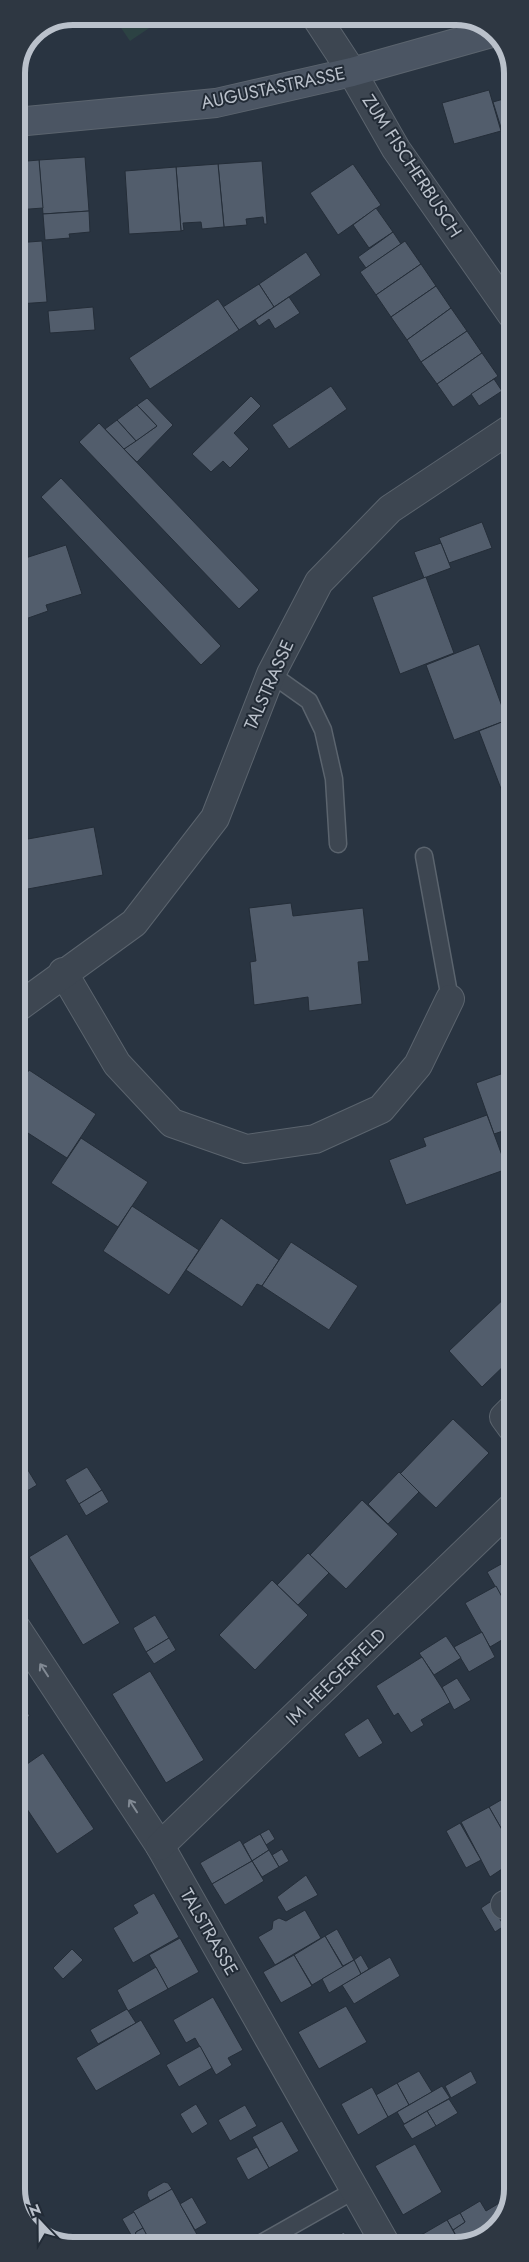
<svg xmlns="http://www.w3.org/2000/svg" width="529" height="2262" font-family="Jost,sans-serif">
<rect width="100%" height="100%" fill="#293441"/>
<!-- park -->
<polygon fill="#2c4243" points="113,16 167,16 130,41"/>
<!-- building -->
<g fill="#525d6c" stroke="#242d38">
<polygon points="489,90 501,131 454,144 442,103"/>
<polygon points="507,98 512,115 512,132 503,134 493,102"/>
<polygon points="85,157 89,211 43,214 39,160"/>
<polygon points="39,160 43,208 16,210 16,162"/>
<polygon points="262,161 267,224 264,224 263,217 246,219 247,225 224,227 218,164"/>
<polygon points="218,164 224,227 202,229 201,222 183,223 184,230 181,231 176,167"/>
<polygon points="353,164 381,205 338,235 310,193"/>
<polygon points="176,167 181,231 129,234 125,171"/>
<polygon points="376,208 393,232 369,248 353,225"/>
<polygon points="89,211 90,232 69,234 70,238 45,240 43,214"/>
<polygon points="393,232 401,244 366,268 358,257"/>
<polygon points="42,241 47,302 18,304 16,243"/>
<polygon points="405,241 421,264 376,295 360,272"/>
<polygon points="306,252 321,275 274,307 259,284"/>
<polygon points="421,264 436,286 391,317 376,295"/>
<polygon points="259,284 274,307 239,330 223,307"/>
<polygon points="436,286 451,308 407,340 391,317"/>
<polygon points="289,297 300,313 275,329 269,319 259,326 255,320"/>
<polygon points="218,299 239,330 150,389 129,358"/>
<polygon points="93,307 95,330 50,333 48,311"/>
<polygon points="451,308 467,331 421,362 407,340"/>
<polygon points="467,331 482,353 437,384 421,362"/>
<polygon points="482,353 498,376 453,407 437,384"/>
<polygon points="494,379 502,391 479,406 471,394"/>
<polygon points="331,386 347,409 289,449 272,425"/>
<polygon points="251,396 261,406 234,433 249,449 230,468 223,461 211,472 192,454"/>
<polygon points="147,398 173,425 137,462 124,449 157,426 137,405"/>
<polygon points="137,405 157,426 136,441 117,420"/>
<polygon points="117,420 136,441 124,449 105,429"/>
<polygon points="99,423 259,590 239,609 79,442"/>
<polygon points="61,478 221,646 201,665 41,497"/>
<polygon points="482,522 492,548 449,563 439,538"/>
<polygon points="441,543 451,568 424,578 414,552"/>
<polygon points="66,545 82,594 46,605 48,611 17,622 16,561"/>
<polygon points="426,577 454,653 400,674 372,597"/>
<polygon points="479,644 507,720 454,740 426,665"/>
<polygon points="512,718 512,817 507,819 506,817 511,815 479,731"/>
<polygon points="94,827 103,875 17,891 17,841"/>
<polygon points="291,903 293,916 363,908 369,961 358,962 362,1004 309,1011 308,997 254,1005 250,962 256,961 249,908"/>
<polygon points="29,1070 96,1114 67,1158 17,1126 17,1089"/>
<polygon points="512,1070 512,1128 494,1134 476,1083"/>
<polygon points="487,1115 507,1169 406,1205 389,1160 426,1146 423,1138"/>
<polygon points="81,1138 148,1182 118,1227 51,1183"/>
<polygon points="132,1206 199,1250 169,1295 103,1251"/>
<polygon points="221,1218 279,1260 262,1286 257,1284 242,1307 186,1270"/>
<polygon points="291,1242 358,1286 329,1330 262,1286"/>
<polygon points="510,1293 512,1296 512,1358 482,1387 449,1351"/>
<polygon points="453,1419 489,1453 436,1508 400,1474"/>
<polygon points="17,1452 37,1485 17,1497"/>
<polygon points="87,1467 102,1490 79,1504 65,1480"/>
<polygon points="399,1472 419,1492 388,1524 368,1504"/>
<polygon points="102,1490 109,1502 86,1516 79,1504"/>
<polygon points="362,1500 398,1534 346,1589 310,1555"/>
<polygon points="67,1534 120,1623 83,1645 29,1557"/>
<polygon points="308,1553 329,1573 298,1605 277,1585"/>
<polygon points="512,1558 512,1616 487,1572"/>
<polygon points="272,1580 308,1615 255,1670 219,1635"/>
<polygon points="496,1586 512,1615 512,1634 490,1647 465,1603"/>
<polygon points="155,1615 169,1638 146,1652 133,1628"/>
<polygon points="482,1632 495,1657 469,1672 454,1647"/>
<polygon points="446,1636 461,1658 434,1675 419,1653"/>
<polygon points="169,1638 176,1650 154,1664 146,1652"/>
<polygon points="422,1657 451,1702 421,1720 424,1725 411,1733 398,1713 394,1716 376,1686"/>
<polygon points="150,1671 204,1760 166,1783 112,1694"/>
<polygon points="457,1678 471,1700 454,1710 442,1687"/>
<polygon points="17,1697 30,1716 17,1724"/>
<polygon points="368,1718 383,1743 359,1758 344,1734"/>
<polygon points="43,1753 94,1829 57,1854 17,1794 17,1771"/>
<polygon points="513,1793 513,1849 489,1807"/>
<polygon points="489,1807 513,1849 513,1867 505,1867 490,1877 461,1822"/>
<polygon points="460,1823 481,1860 466,1868 446,1831"/>
<polygon points="269,1829 275,1839 266,1845 260,1834"/>
<polygon points="260,1834 269,1850 252,1861 243,1844"/>
<polygon points="240,1840 252,1861 212,1884 200,1863"/>
<polygon points="282,1849 289,1861 279,1867 272,1855"/>
<polygon points="269,1850 279,1867 262,1877 252,1861"/>
<polygon points="252,1861 264,1881 225,1905 212,1884"/>
<polygon points="306,1875 318,1895 286,1912 277,1897"/>
<polygon points="154,1893 179,1937 133,1963 113,1928 138,1913 133,1905"/>
<polygon points="490,1902 504,1926 495,1932 481,1908"/>
<polygon points="305,1910 321,1938 275,1965 258,1937 272,1929 273,1921 279,1918 286,1921"/>
<polygon points="337,1929 354,1960 343,1966 325,1936"/>
<polygon points="325,1936 343,1967 312,1985 294,1955"/>
<polygon points="180,1938 199,1972 168,1989 149,1955"/>
<polygon points="72,1949 83,1960 63,1979 53,1968"/>
<polygon points="294,1955 312,1986 281,2003 263,1972"/>
<polygon points="361,1955 369,1969 361,1974 354,1960"/>
<polygon points="390,1957 400,1976 354,2004 342,1985"/>
<polygon points="354,1960 361,1974 329,1993 322,1979"/>
<polygon points="156,1967 168,1989 128,2011 117,1990"/>
<polygon points="213,1997 243,2050 228,2058 232,2065 216,2075 195,2038 186,2043 173,2020"/>
<polygon points="346,2006 367,2042 319,2069 298,2032"/>
<polygon points="127,2009 136,2023 98,2044 90,2030"/>
<polygon points="141,2020 161,2054 96,2091 76,2058"/>
<polygon points="200,2046 212,2068 179,2087 166,2065"/>
<polygon points="419,2071 432,2092 409,2105 397,2083"/>
<polygon points="471,2071 477,2083 451,2098 445,2086"/>
<polygon points="397,2083 409,2105 388,2117 376,2095"/>
<polygon points="442,2086 450,2098 404,2124 397,2112"/>
<polygon points="372,2087 388,2117 358,2135 341,2104"/>
<polygon points="449,2099 458,2113 436,2126 427,2111"/>
<polygon points="196,2104 208,2124 192,2134 180,2114"/>
<polygon points="245,2105 257,2126 230,2141 218,2120"/>
<polygon points="427,2111 436,2126 412,2139 403,2125"/>
<polygon points="17,2118 23,2132 17,2134"/>
<polygon points="282,2121 299,2151 269,2168 252,2137"/>
<polygon points="415,2144 442,2192 403,2215 375,2166"/>
<polygon points="257,2147 269,2168 248,2180 236,2158"/>
<polygon points="164,2182 168,2183 172,2189 150,2201 147,2195 148,2191"/>
<polygon points="172,2189 200,2240 191,2245 152,2245 133,2211"/>
<polygon points="192,2197 207,2223 195,2230 180,2204"/>
<polygon points="480,2201 486,2211 501,2202 505,2210 499,2226 467,2245 461,2245 453,2230 465,2222 460,2213"/>
<polygon points="134,2212 143,2228 136,2232 134,2240 122,2219"/>
<polygon points="460,2213 465,2222 453,2230 447,2220"/>
<polygon points="447,2220 461,2245 420,2245 416,2238"/>
<polygon points="143,2228 152,2245 137,2245 134,2240 136,2232"/>
<polygon points="344,2232 351,2245 321,2245"/>
</g>
<g fill="none" stroke-linecap="round" stroke-linejoin="round">
<!-- lane casing -->
<g stroke="#5b646e" stroke-width="19">
<g id="lane">
<polyline points="271,674 309,701 323,730 334,779 338,844"/>
<polyline points="424,856 450,999"/>
<polyline points="258,2245 355,2190"/>
</g>
</g>
<!-- street casing -->
<g stroke="#5b646e" stroke-width="30">
<g id="street">
<polyline points="316,17 352,72 396,149 512,315"/>
<polyline points="63,972 117,1064 172,1123 246,1149 315,1139 381,1109 418,1065 450,999"/>
<polyline points="17,1008 134,923 215,818 271,674 319,582 390,509 512,428"/>
<polyline points="512,1409 504,1417 512,1428"/>
<polyline points="17,1629 160,1846 386,2245"/>
<polyline points="160,1846 512,1507"/>
<polyline points="505,1905 513,1901"/>
</g>
</g>
<!-- secondary casing -->
<g stroke="#5b646e" stroke-width="30">
<polyline id="secondary" points="16,122 216,103 352,72 495,32"/>
</g>
<!-- lane -->
<use href="#lane" stroke="#3d4651" stroke-width="16"/>
<!-- street -->
<use href="#street" stroke="#3d4651" stroke-width="28"/>
<!-- secondary -->
<use href="#secondary" stroke="#4b5563" stroke-width="28"/>
</g>
<!-- one-way arrows -->
<defs><path id="oneway-shaft" d="M-6 0H5M1.5-3L5.5 0L1.5 3" fill="none" stroke-width="1.6" stroke-linecap="round" stroke-linejoin="round" transform="scale(1.25)"/></defs>
<g stroke="#828a94">
<use href="#oneway-shaft" transform="translate(44 1670) rotate(-123)"/>
<use href="#oneway-shaft" transform="translate(133 1806) rotate(-123)"/>
</g>
<g text-anchor="middle" stroke-width="4" stroke-linejoin="round" paint-order="stroke">
<!-- street labels -->
<g font-size="18" fill="#bac1cb" stroke="#222b36">
<text transform="translate(273 88) rotate(-12)" y="6">AUGUSTASTRASSE</text>
<text transform="translate(412 166) rotate(57)" y="6">ZUM FISCHERBUSCH</text>
<text transform="translate(269 685) rotate(-66)" y="6">TALSTRASSE</text>
<text transform="translate(336 1677) rotate(-44)" y="6">IM HEEGERFELD</text>
<text transform="translate(209 1932) rotate(60)" y="6">TALSTRASSE</text>
</g>
</g>
<!-- crop -->
<path d="M0 0H529V2262H0ZM73 25H456A48 48 0 0 1 504 73V2189A48 48 0 0 1 456 2237H73A48 48 0 0 1 25 2189V73A48 48 0 0 1 73 25Z" fill="#2e3742" fill-rule="evenodd"/>
<path fill="none" stroke="#bac1cb" stroke-width="6" d="M73 25H456A48 48 0 0 1 504 73V2189A48 48 0 0 1 456 2237H73A48 48 0 0 1 25 2189V73A48 48 0 0 1 73 25Z"/>
<!-- north arrow -->
<g transform="translate(40 2222) rotate(338)" stroke="#222b36" stroke-width="4" paint-order="stroke">
<path d="M0-4L9 19L0 12L-9 19Z" fill="#bac1cb"/>
<text y="-8" font-size="14" font-weight="bold" text-anchor="middle" fill="#bac1cb">N</text>
</g>
</svg>
